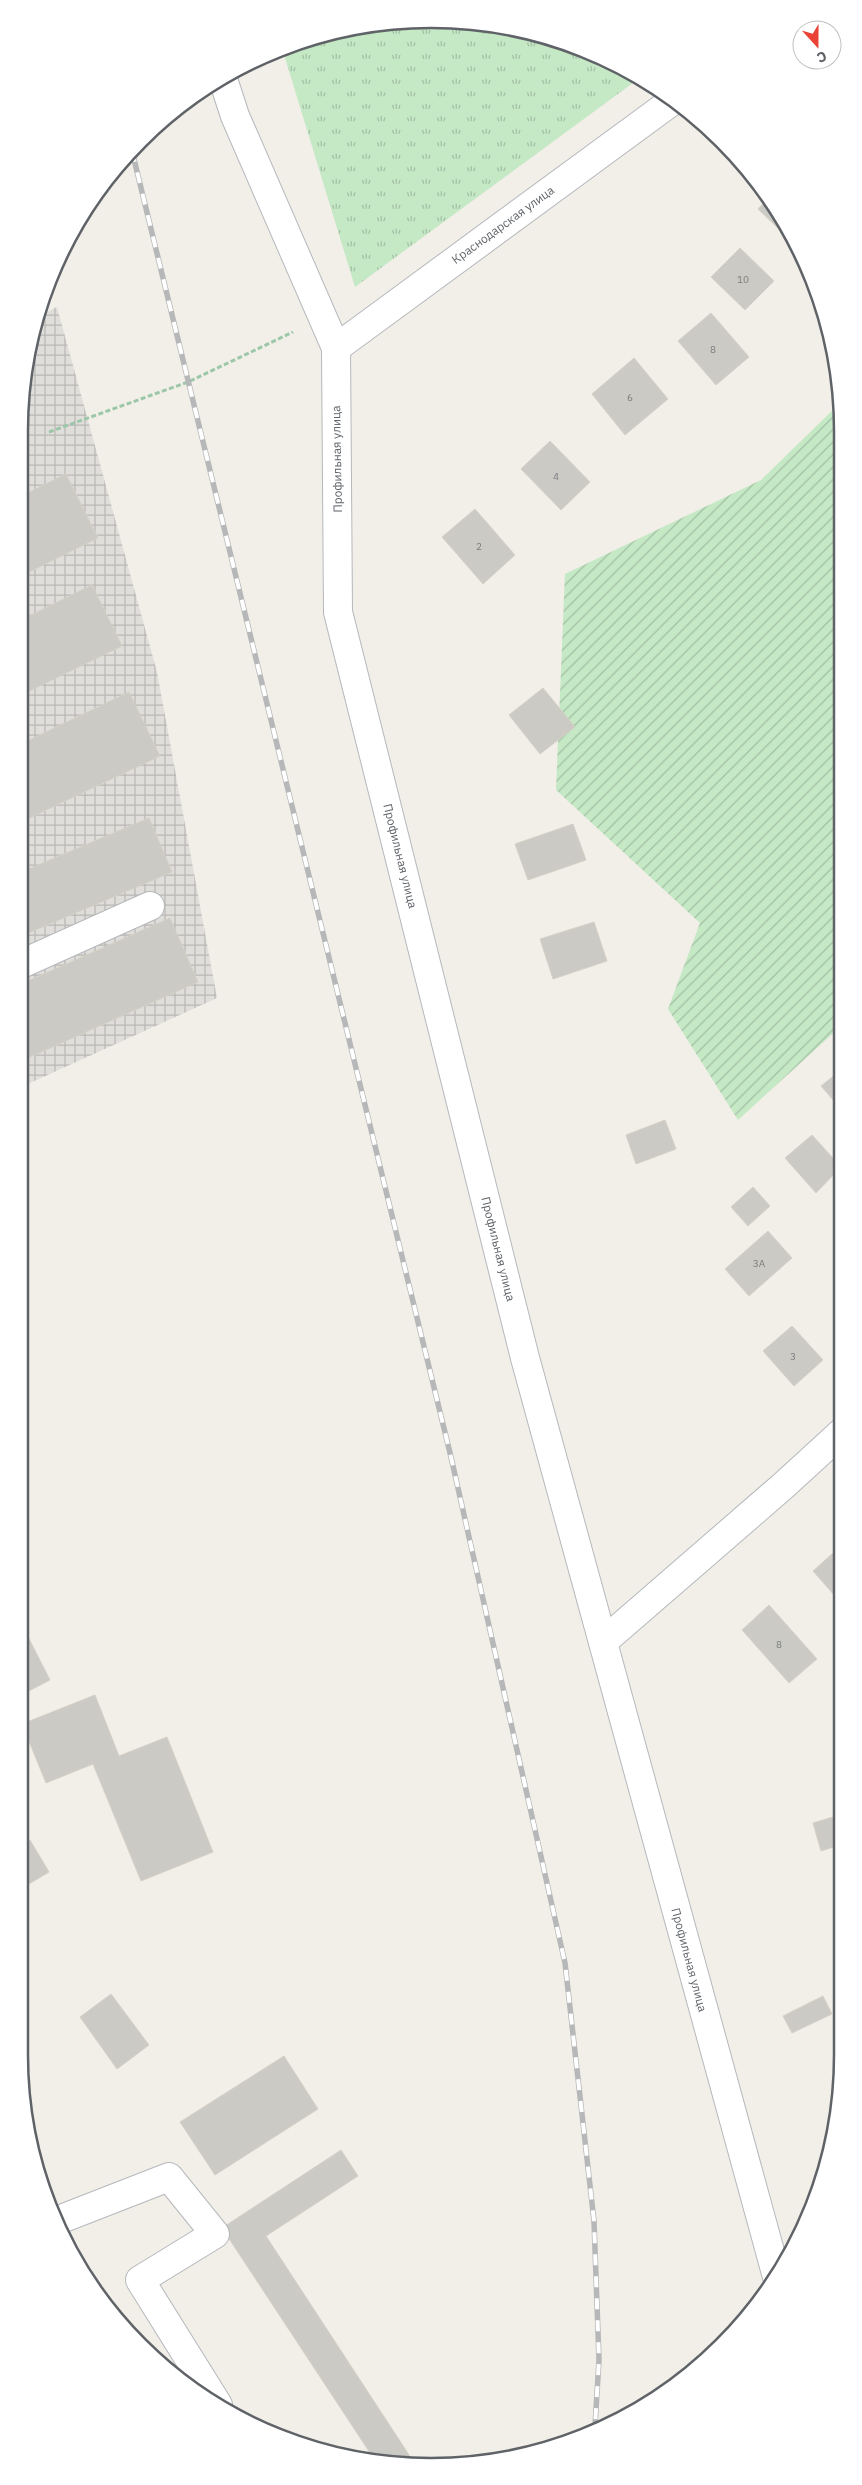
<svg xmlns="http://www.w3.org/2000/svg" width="862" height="2485" font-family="'IBM Plex Sans',sans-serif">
<defs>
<pattern id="industrial-grid" width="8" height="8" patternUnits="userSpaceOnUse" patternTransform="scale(1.25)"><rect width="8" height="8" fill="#e0deda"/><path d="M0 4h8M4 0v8" fill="none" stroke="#b9b8b5"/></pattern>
<pattern id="grass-tufts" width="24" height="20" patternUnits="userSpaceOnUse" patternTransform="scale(1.25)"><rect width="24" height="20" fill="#c5e8c5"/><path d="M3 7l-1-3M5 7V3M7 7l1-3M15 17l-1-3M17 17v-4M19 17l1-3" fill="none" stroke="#a3c0a4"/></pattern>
<pattern id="garden-furrows" width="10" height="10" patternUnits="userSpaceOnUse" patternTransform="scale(1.25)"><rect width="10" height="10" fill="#c5e8c5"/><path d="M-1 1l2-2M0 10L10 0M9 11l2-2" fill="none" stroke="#a3c0a4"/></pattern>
</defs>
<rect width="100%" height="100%" fill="#f1efe8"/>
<!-- industrial -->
<polygon fill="url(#industrial-grid)" points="57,307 157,672 217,998 19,1088 19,431 33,325 35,318"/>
<!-- grass -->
<path fill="url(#grass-tufts)" d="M 458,20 L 537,33 L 641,77 L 355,287 L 282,48 C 337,23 398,22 458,20 Z"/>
<!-- garden -->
<polygon fill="url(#garden-furrows)" points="840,403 841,1026 738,1120 668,1009 700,923 556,790 565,574 761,480"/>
<!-- building -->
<g fill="#cccac5" stroke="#d6d1c6">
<polygon points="767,199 789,231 785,235 758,209"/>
<polygon points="740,248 774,281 745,310 711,277"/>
<polygon points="711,313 749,357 716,385 678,341"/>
<polygon points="634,358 668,399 625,435 592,394"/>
<polygon points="550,441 590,482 561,510 521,469"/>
<polygon points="66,474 98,538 19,577 19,497"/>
<polygon points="475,509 515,555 483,584 442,537"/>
<polygon points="92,585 122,646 19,696 19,621"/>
<polygon points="543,688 575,727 540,754 509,715"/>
<polygon points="129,692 160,756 19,823 19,745"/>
<polygon points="149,818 172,872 19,937 19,873"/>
<polygon points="573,824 586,860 528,880 515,844"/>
<polygon points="170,918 198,982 19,1062 19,985"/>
<polygon points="594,922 607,961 553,979 540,939"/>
<polygon points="836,1074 841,1080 841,1109 821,1086"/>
<polygon points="665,1120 676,1149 636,1164 626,1135"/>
<polygon points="812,1135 841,1167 816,1193 785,1158"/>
<polygon points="753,1187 770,1206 748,1226 731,1207"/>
<polygon points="768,1231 792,1258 749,1296 725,1269"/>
<polygon points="792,1326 823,1360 794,1386 763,1351"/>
<polygon points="842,1545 842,1604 813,1571"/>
<polygon points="769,1605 817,1659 789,1683 742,1630"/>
<polygon points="19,1619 50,1680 23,1694 19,1686"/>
<polygon points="95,1695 119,1756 167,1737 213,1852 141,1881 93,1764 46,1783 22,1724"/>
<polygon points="843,1814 843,1844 821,1851 813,1823"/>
<polygon points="30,1840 49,1872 19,1890 19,1847"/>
<polygon points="111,1994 149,2045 117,2069 80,2017"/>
<polygon points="823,1996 832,2014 792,2033 783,2016"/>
<polygon points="284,2056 318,2109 215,2175 180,2122"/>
<polygon points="341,2150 358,2176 266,2236 415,2464 376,2462 222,2228"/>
</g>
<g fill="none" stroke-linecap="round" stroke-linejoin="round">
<!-- minor casing -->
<g stroke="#b5b8bc" stroke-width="30">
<g id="minor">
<polyline points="222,76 235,116 336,348 338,612 525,1358 777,2277"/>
<polyline points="336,348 671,102"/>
<polyline points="19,965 150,906"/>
<polyline points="603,1642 783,1486 842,1432"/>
<polyline points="56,2221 169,2177 215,2234 140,2280 218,2405"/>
</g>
</g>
<!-- path -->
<polyline stroke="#9cc7a9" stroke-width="3" stroke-dasharray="5 2.5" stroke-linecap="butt" points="49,432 188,382 293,332"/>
<!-- minor -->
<use href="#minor" stroke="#fff" stroke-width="28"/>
<!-- rail casing -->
<g stroke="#b6b7b8" stroke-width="5.5">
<polyline id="rail" points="132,151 451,1457 565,1963 594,2221 599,2360 595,2426"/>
</g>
<!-- rail -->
<use href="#rail" stroke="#fff" stroke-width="4" stroke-dasharray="11" stroke-linecap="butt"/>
</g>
<g text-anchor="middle" stroke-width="4" stroke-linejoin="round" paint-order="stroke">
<!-- number labels -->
<g font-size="10" fill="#7a7d7f">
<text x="743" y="283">10</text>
<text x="713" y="353">8</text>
<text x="630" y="401">6</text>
<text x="556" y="480">4</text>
<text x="479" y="550">2</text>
<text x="759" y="1267">3А</text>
<text x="793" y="1360">3</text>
<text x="779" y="1648">8</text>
</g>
<!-- street labels -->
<g font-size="12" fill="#5f6368" stroke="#fff">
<text transform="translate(503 225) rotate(-36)" y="4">Краснодарская улица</text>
<text transform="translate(337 459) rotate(-91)" y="4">Профильная улица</text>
<text transform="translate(400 856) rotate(76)" y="4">Профильная улица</text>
<text transform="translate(498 1249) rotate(76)" y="4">Профильная улица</text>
<text transform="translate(689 1960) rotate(75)" y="4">Профильная улица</text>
</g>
</g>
<!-- crop -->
<path d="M0 0H862V2485H0ZM431 28H431A403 403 0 0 1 834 431V2055A403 403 0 0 1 431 2458H431A403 403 0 0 1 28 2055V431A403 403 0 0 1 431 28Z" fill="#fff" fill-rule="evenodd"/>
<path fill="none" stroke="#5f6368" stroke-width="2.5" d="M431 28H431A403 403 0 0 1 834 431V2055A403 403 0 0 1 431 2458H431A403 403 0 0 1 28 2055V431A403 403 0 0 1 431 28Z"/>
<!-- north arrow -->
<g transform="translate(817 45) rotate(159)"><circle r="24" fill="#ffffff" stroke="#bfc1c3"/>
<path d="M0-4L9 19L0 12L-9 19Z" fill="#ea4335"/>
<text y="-8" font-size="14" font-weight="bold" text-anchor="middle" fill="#5f6368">С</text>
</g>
</svg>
